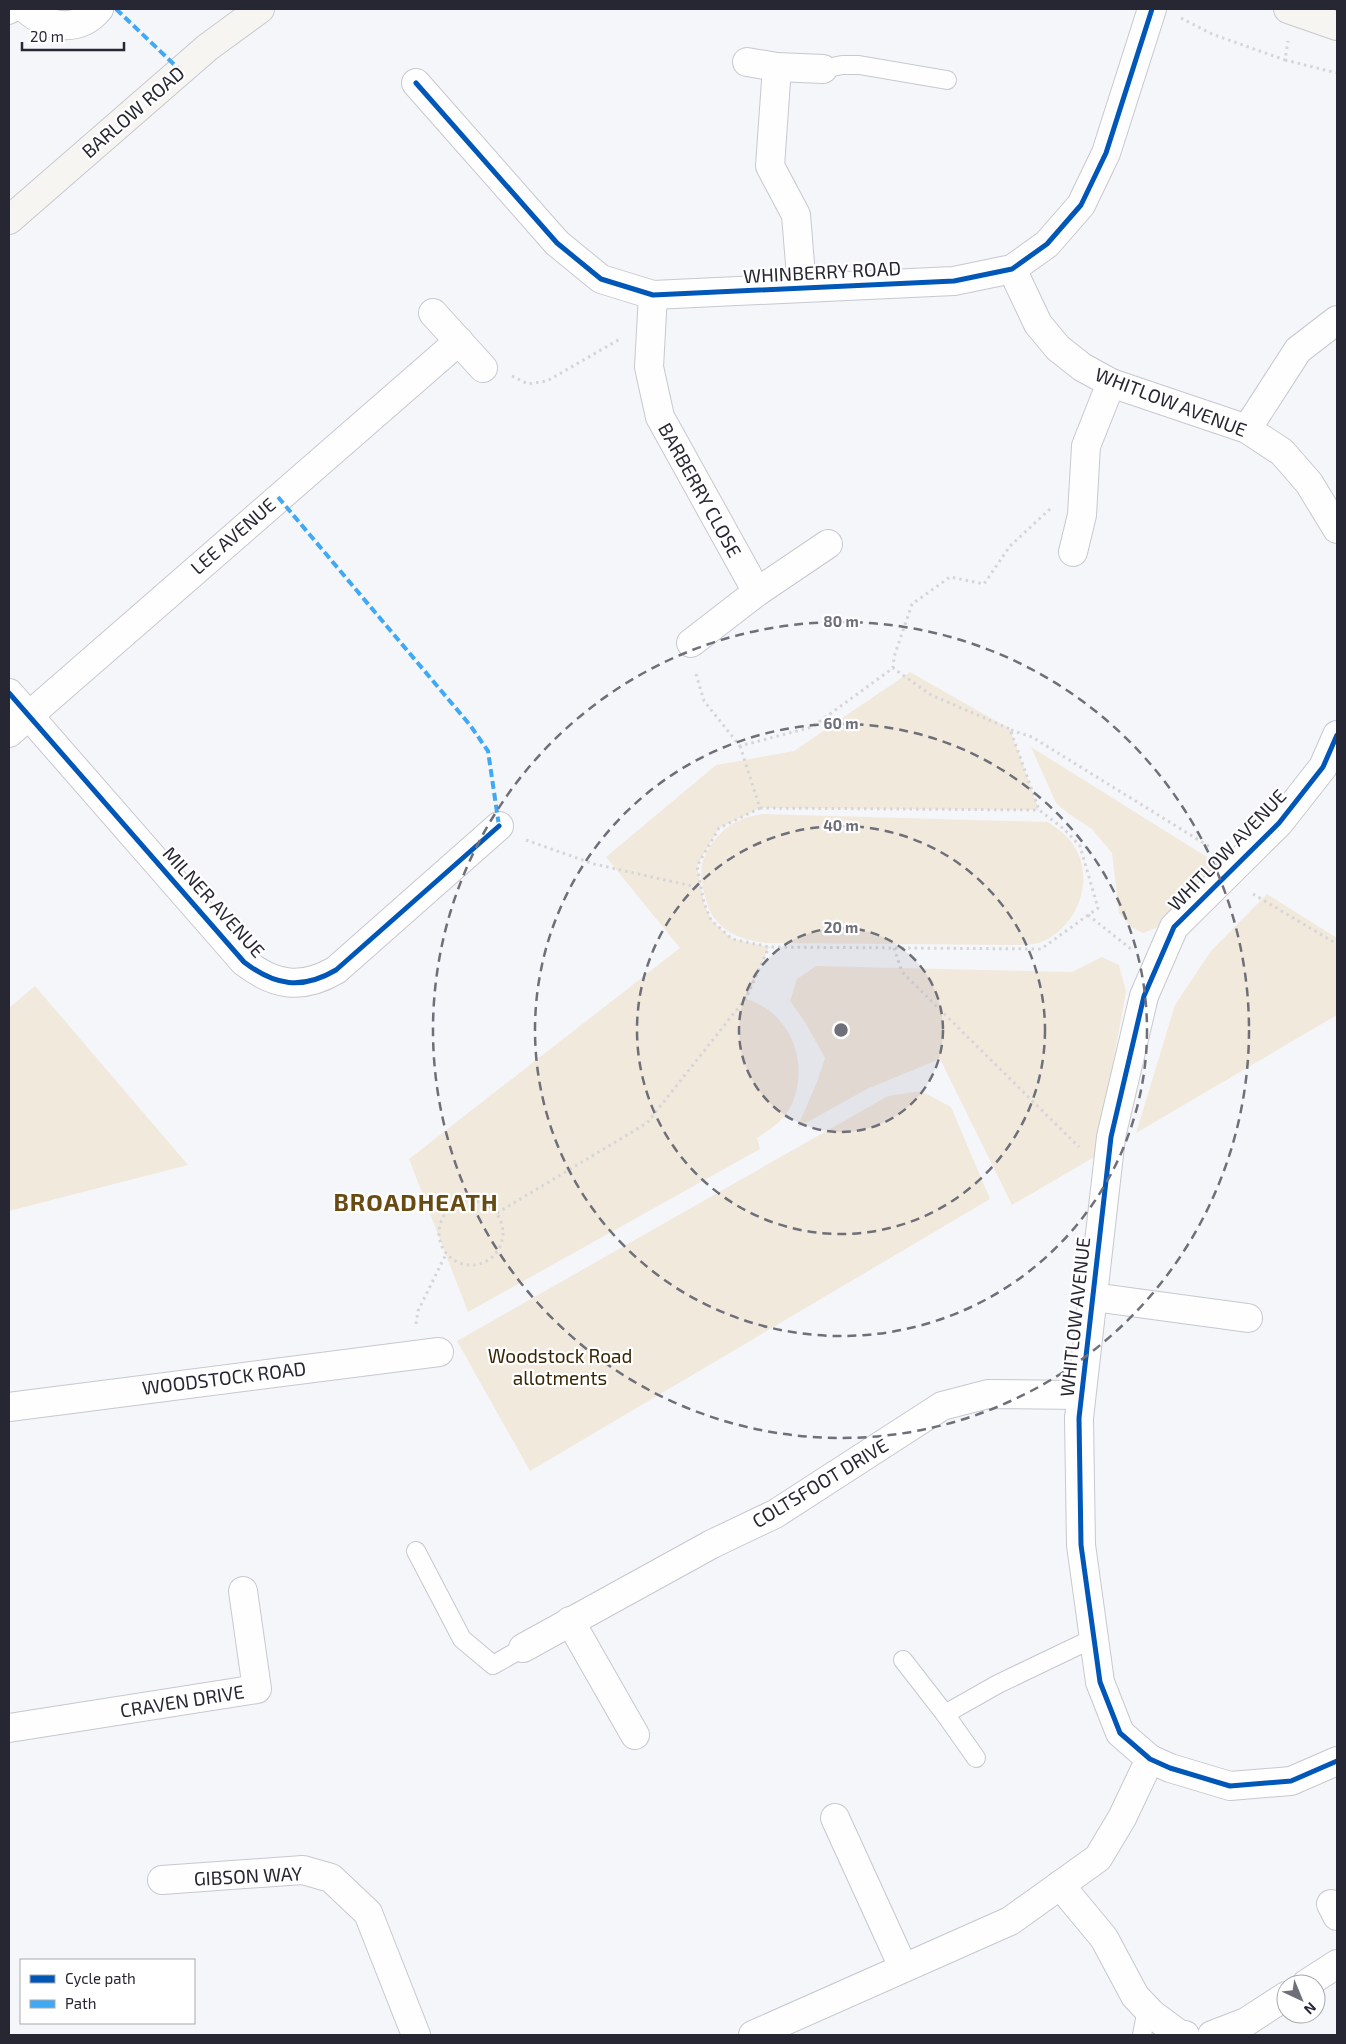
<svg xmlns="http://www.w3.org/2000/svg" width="1346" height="2044" font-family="'Exo 2',sans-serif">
<rect width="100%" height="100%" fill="#f5f6fa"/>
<!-- green -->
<g fill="#f2e9dd">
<path d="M 910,672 L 1010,729 L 1039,810 L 760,808 L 719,828 L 697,866 L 704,903 L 711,920 L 732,939 L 769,947 L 746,999 C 790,1012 810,1061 792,1104 C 785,1120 771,1129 757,1138 L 760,1149 L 468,1312 L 409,1159 L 680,948 L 606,857 L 716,765 L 794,751 Z"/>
<polygon points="1031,747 1218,864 1158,927 1143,933 1131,927 1119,913 1112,853 1092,829 1069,814 1056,803"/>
<path d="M 763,814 L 1048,822 C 1055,827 1064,833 1069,839 C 1098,873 1080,926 1041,942 C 1035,945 1026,944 1019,945 L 766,943 C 747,941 727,935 715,919 C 706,908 699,878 702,864 C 708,844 725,824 745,818 C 750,816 757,815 763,814 Z"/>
<polygon points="1267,894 1337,938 1337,1015 1136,1133 1175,1005 1211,951"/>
<polygon points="1102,957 1119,965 1126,992 1096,1156 1012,1205 940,1059 867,1089 797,1128 817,1082 825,1058 805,1022 790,1001 797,979 816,966 1072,972"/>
<polygon points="35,986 188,1165 9,1211 9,1008"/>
<polygon points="921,1091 951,1107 990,1199 530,1471 457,1341 888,1096"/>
</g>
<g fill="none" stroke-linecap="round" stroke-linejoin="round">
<!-- lane casing -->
<g stroke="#c7c8d0" stroke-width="20">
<g id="lane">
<polyline points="9,15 21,9"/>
<polyline points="823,69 842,65 859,65 947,80"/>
<polyline points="416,1551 462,1639 493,1665 523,1648"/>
<polyline points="903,1660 945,1714 998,1684 1094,1638"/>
<polyline points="945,1714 976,1758"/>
<polyline points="1142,2035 1147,2009"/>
</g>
</g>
<!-- street casing -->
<g stroke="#c7c8d0" stroke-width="30">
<g id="street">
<path d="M 26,9 C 47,28 79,33 99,9"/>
<polyline points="747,62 777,67 823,69"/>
<polyline points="777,67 770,166 796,215 802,288"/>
<polyline points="416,83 557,243 601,279 653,295 954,281 1012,269 1047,244 1081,205 1106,153 1152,9"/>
<polyline points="1012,269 1038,324 1058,348 1082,367 1111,383 1247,429 1282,452 1309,483 1337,529"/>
<polyline points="653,295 649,367 660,417 757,592"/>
<polyline points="433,313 483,368"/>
<polyline points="1247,429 1298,350 1337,320"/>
<polyline points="1073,552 1082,515 1086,446 1111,383"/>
<polyline points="691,643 757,592 828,544"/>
<path d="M 9,693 L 244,962 C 275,986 302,990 336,970 L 499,826"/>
<polyline points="9,733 459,341"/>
<polyline points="1337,735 1323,767 1279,823 1174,927 1144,996 1111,1137 1079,1418 1081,1545 1100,1682 1120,1733 1150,1759 1170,1768 1230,1786 1291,1781 1337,1761"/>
<polyline points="1093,1297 1248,1318"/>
<polyline points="9,1407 439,1352"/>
<polyline points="570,1621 635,1735"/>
<polyline points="523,1648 712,1544 775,1514 942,1406 988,1394 1081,1395"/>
<polyline points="9,1728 257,1689 243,1591"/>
<polyline points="835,1818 903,1967"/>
<polyline points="162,1880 303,1870 331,1878 368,1913 416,2035"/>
<polyline points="1060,1885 1104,1938 1135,1996 1152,2014 1179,2034 1185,2035"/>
<polyline points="1331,1904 1337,1916"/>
<polyline points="1306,1984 1337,1964"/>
<polyline points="753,2035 1010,1921 1098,1858 1122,1818 1150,1759"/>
<polyline points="1212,2035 1246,2022 1286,1996"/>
</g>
</g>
<!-- secondary casing -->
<g stroke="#c7c8d0" stroke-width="30">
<g id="secondary">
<polyline points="1288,9 1337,26"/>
<polyline points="9,220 208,47 260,9"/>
</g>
</g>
<!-- path -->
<g stroke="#d6d6d8" stroke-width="3" stroke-dasharray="2.5 4" stroke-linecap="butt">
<polyline points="1181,18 1212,34 1285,60 1288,41"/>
<polyline points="1285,60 1337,73"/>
<polyline points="512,376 528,384 547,381 620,339"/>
<polyline points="696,674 704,701 740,746 812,727 893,668 894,657 912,604 950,577 984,584 1010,546 1050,509"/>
<polyline points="1011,730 1032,737 1210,847"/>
<polyline points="740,746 760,808 719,828 697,866 704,903 711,920 732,939 769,947 1041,949 1098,908 1080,846 1064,829 1039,810 1010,729 931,695 893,668"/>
<polyline points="760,808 1039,810"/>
<polyline points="526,840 594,864 701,888"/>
<polyline points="1253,894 1337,944"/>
<polyline points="1088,915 1131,949"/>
<polyline points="894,948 902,972 1079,1147"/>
<circle cx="471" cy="1233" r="32"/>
<polyline points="497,1213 647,1123 746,998 769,947"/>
<polyline points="416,1324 418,1311 446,1254"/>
</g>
<!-- lane -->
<use href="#lane" stroke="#fefefe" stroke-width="18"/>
<!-- street -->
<use href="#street" stroke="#fefefe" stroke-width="28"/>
<!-- secondary -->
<use href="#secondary" stroke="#f7f5f2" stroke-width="28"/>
<!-- quiet -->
<g stroke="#3fa9f5" stroke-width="4" stroke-dasharray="8 4" stroke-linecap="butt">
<polyline points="116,9 181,71"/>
<polyline points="278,497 470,725 488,751 499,826"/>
</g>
<!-- cycleway casing -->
<g stroke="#fff" stroke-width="8">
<g id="cycleway">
<polyline points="416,83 557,243 601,279 653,295 954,281 1012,269 1047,244 1081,205 1106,153 1152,9"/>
<path d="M 9,693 L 244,962 C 275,986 302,990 336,970 L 499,826"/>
<polyline points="1337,735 1323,767 1279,823 1174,927 1144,996 1111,1137 1079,1418 1081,1545 1100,1682 1120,1733 1150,1759 1170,1768 1230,1786 1291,1781 1337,1761"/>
</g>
</g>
<!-- cycleway -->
<use href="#cycleway" stroke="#0057b8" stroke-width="5"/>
</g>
<!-- distance rings -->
<circle cx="841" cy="1030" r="102" fill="#6e6f78" fill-opacity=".12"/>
<g fill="none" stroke="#6e6f78" stroke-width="2.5" stroke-dasharray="9 6">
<circle cx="841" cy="1030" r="102"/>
<circle cx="841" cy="1030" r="204"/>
<circle cx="841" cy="1030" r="306"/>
<circle cx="841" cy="1030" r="408"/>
</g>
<g text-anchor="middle" stroke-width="4.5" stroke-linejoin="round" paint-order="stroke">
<!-- street labels -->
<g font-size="19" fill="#262732" stroke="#fff">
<text transform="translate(133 112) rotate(-41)" y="7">BARLOW ROAD</text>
<text transform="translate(822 272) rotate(-3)" y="7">WHINBERRY ROAD</text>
<text transform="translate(1171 402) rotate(21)" y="7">WHITLOW AVENUE</text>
<text transform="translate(700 490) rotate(61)" y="7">BARBERRY CLOSE</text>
<text transform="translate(233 536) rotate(-41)" y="7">LEE AVENUE</text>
<text transform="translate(1227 850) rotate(-46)" y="7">WHITLOW AVENUE</text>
<text transform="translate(214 902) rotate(48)" y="7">MILNER AVENUE</text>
<text transform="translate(1075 1317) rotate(-84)" y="7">WHITLOW AVENUE</text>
<text transform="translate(224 1378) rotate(-7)" y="7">WOODSTOCK ROAD</text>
<text transform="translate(820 1483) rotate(-31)" y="7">COLTSFOOT DRIVE</text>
<text transform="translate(182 1701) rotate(-9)" y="7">CRAVEN DRIVE</text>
<text transform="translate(248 1876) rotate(-3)" y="7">GIBSON WAY</text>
</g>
<!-- park labels -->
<g font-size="19" fill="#392603" stroke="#fff">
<text x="560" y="1363">Woodstock Road<tspan x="560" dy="22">allotments</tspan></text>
</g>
<!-- district labels -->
<g font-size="24" font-weight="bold" letter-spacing="1" fill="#684a13" stroke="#fff">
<text x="416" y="1211">BROADHEATH</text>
</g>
</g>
<circle cx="841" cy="1030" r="8" fill="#6e6f78" stroke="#fff" stroke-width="2.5"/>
<g font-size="15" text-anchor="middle" font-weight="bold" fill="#6e6f78" stroke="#fff" stroke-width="4.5" stroke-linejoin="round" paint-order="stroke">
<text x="841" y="627">80 m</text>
<text x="841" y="729">60 m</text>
<text x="841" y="831">40 m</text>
<text x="841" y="933">20 m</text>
</g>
<!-- border -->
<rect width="1346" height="2044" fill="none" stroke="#262732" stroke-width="20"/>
<!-- legend -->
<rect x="20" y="1959" width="175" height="65" fill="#ffffff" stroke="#a8a9ad"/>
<rect x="30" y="1975" width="25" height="8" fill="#0057b8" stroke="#a8a9ad"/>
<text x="65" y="1984" font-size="15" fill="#262732">Cycle path</text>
<rect x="30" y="2000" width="25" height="8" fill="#3fa9f5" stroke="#a8a9ad"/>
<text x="65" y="2009" font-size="15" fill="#262732">Path</text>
<!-- north arrow -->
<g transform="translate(1301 1999) rotate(136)"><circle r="24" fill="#ffffff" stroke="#a8a9ad"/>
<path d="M0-4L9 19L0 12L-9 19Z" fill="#6e6f78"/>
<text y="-8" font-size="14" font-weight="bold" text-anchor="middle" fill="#262732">N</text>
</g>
<!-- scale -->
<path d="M22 42v8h102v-8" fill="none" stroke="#262732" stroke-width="2.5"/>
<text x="30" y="42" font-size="15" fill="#262732" stroke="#ffffff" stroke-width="4" paint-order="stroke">20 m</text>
</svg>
